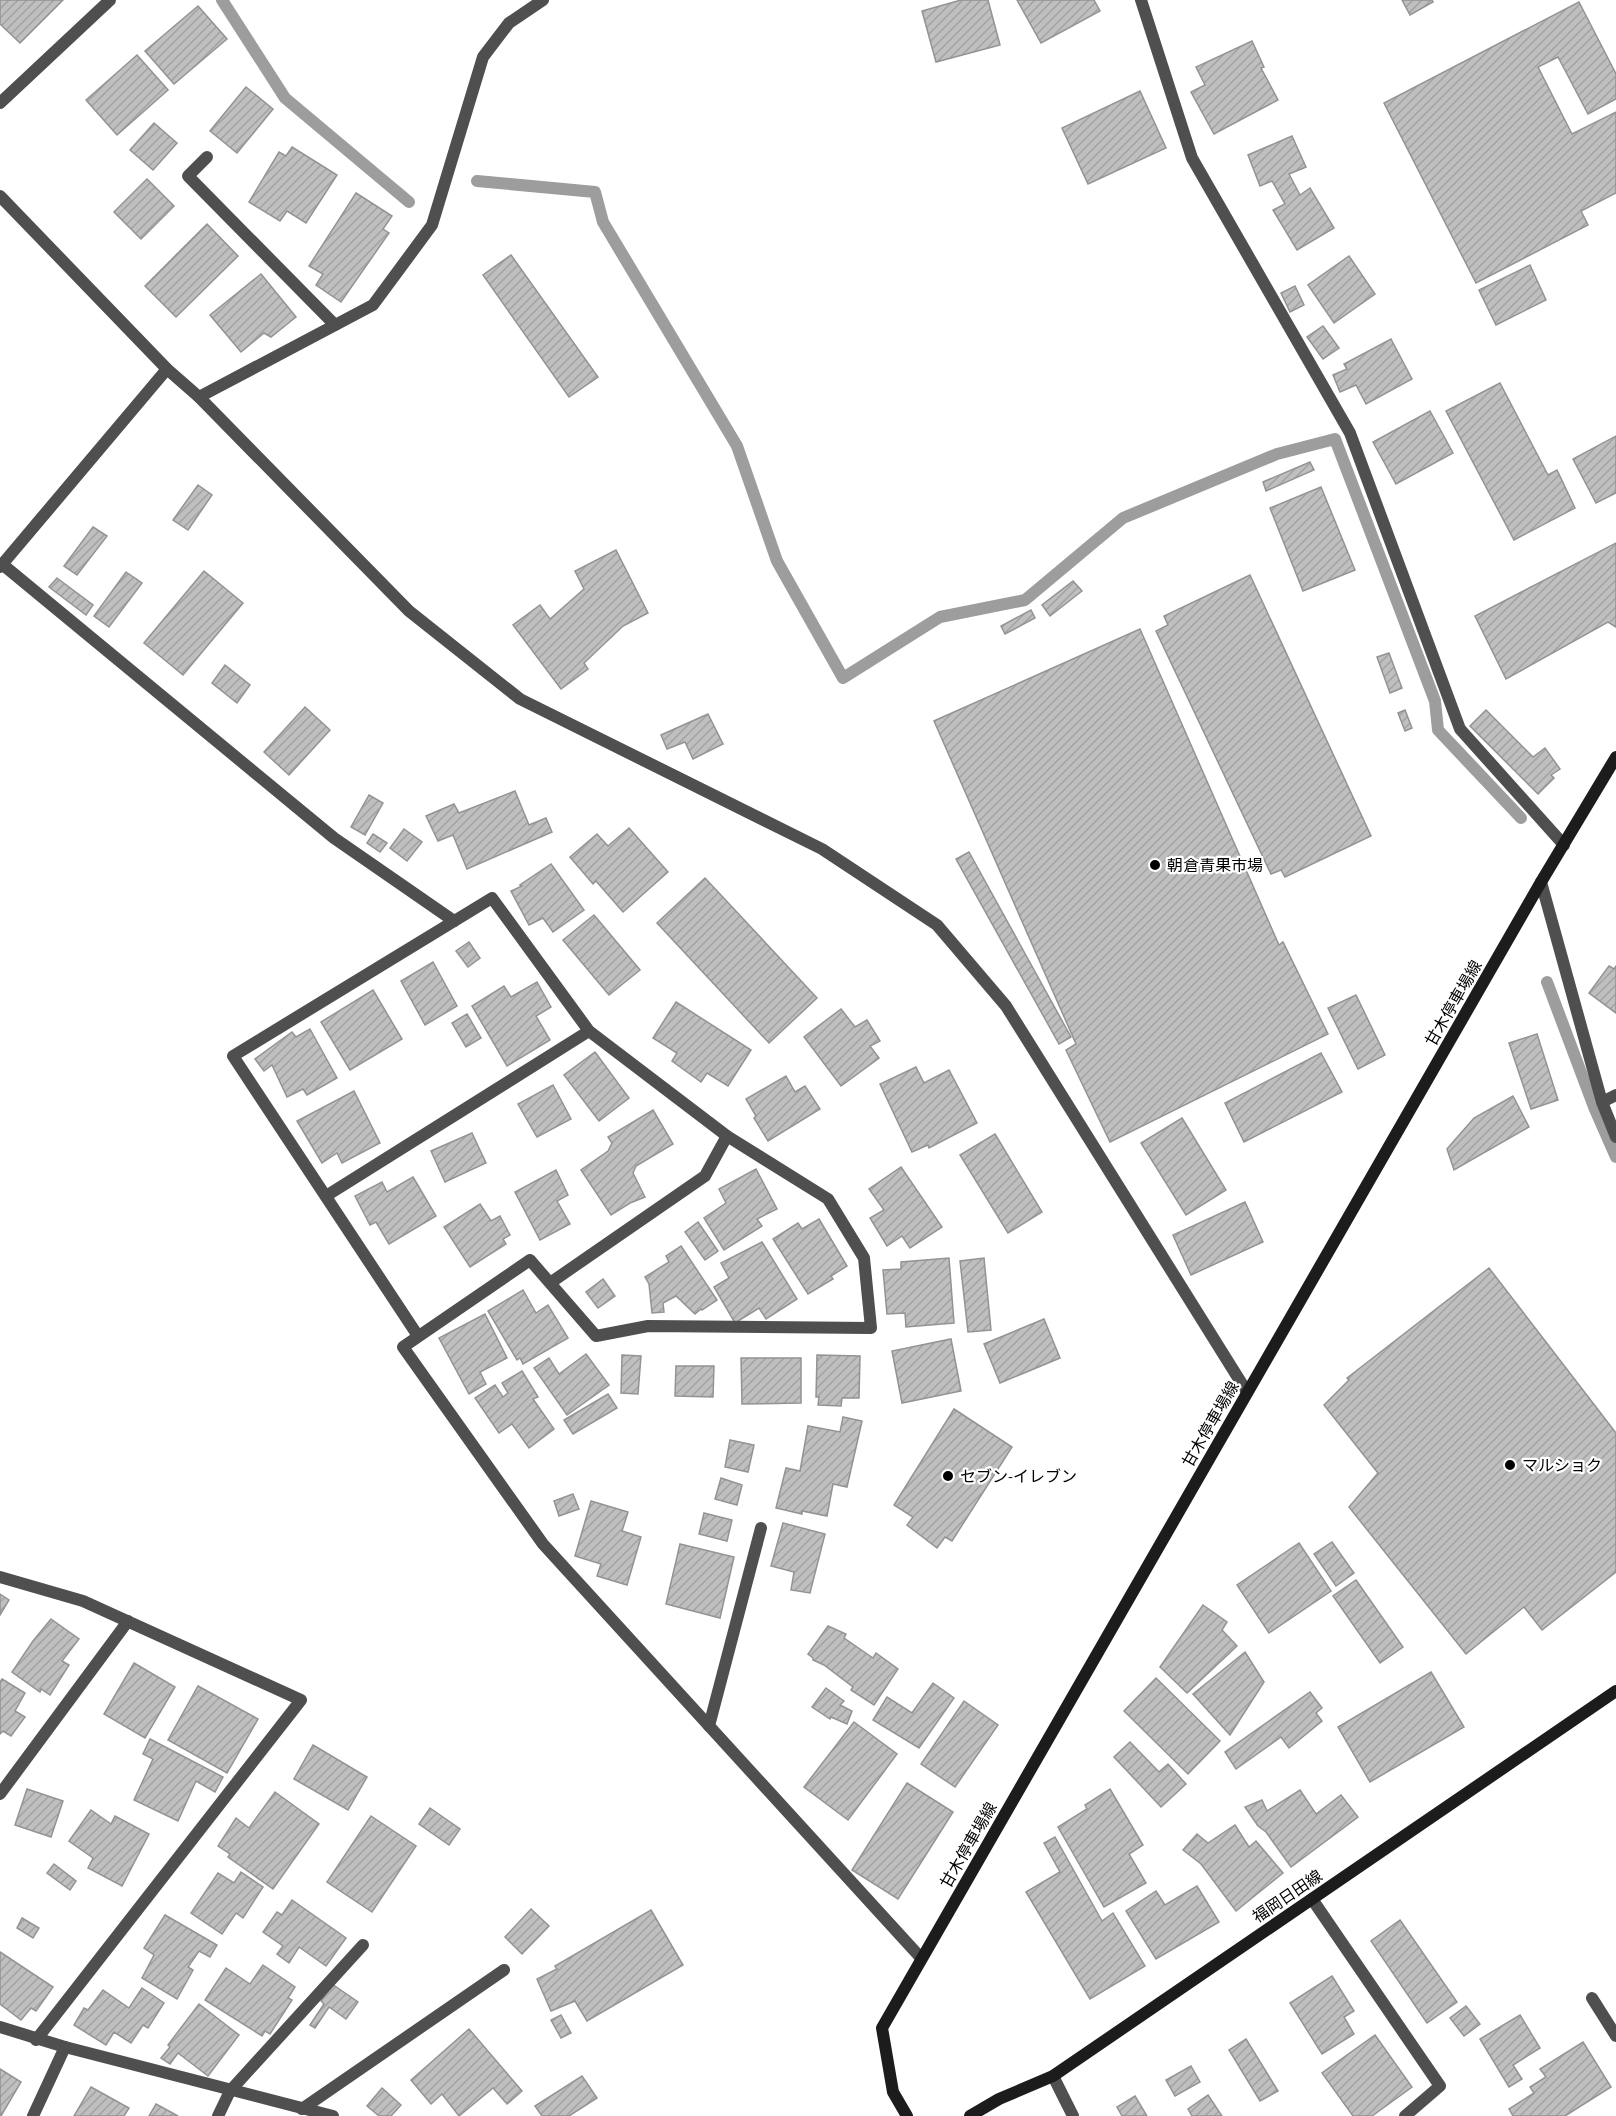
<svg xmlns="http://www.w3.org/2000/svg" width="1616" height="2116" font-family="'Source Sans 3','Noto Sans JP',sans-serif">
<defs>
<pattern id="building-hatch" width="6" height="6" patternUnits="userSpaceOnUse" patternTransform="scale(1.5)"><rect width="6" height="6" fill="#bfbfbf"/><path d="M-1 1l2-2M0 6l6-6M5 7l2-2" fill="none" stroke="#a2a2a2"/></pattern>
</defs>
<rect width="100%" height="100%" fill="#fff"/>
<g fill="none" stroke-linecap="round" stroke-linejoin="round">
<!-- stream -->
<g stroke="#9d9d9d" stroke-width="12">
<polyline points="222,0 285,98 409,202"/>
<polyline points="477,181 595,192 603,222 737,446 777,561 843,678 940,617 1025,600 1123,518 1277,454 1335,439 1435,701 1438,730 1521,818"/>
<polyline points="1547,982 1594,1107 1616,1157"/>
</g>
</g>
<!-- building -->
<g fill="url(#building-hatch)" stroke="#939393" stroke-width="1.5">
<polygon points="0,0 63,0 20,43 0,24"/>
<polygon points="961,0 988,0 1000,45 936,62 922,11"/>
<polygon points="1017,0 1094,0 1100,11 1041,43"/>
<polygon points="1402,0 1432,0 1433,2 1410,15"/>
<polygon points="1579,2 1616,74 1616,99 1588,114 1558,57 1538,67 1572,134 1616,112 1616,193 1581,211 1588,225 1476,283 1384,103"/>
<polygon points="198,6 227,39 174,84 145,51"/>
<polygon points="1252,41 1264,67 1261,68 1278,100 1214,134 1191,92 1205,85 1196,67"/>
<polygon points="137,55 168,90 117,135 86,100"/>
<polygon points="246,87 273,109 237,153 210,131"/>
<polygon points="1140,91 1166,148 1088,184 1062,128"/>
<polygon points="154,123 177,143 153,170 130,150"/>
<polygon points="1292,136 1306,167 1289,174 1300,195 1310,188 1334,228 1297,250 1273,210 1285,204 1272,181 1260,186 1248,155"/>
<polygon points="292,147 337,175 306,223 287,211 280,221 249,202 279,152 286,156"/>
<polygon points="147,179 174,206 141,239 114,212"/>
<polygon points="356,193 392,216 383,229 389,233 341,302 316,285 323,274 309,266"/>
<polygon points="207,224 238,256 176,317 145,286"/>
<polygon points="511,255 598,377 569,397 483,275"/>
<polygon points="1349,256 1375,294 1334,323 1308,285"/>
<polygon points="1530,265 1546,300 1496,325 1479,290"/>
<polygon points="261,274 296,317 271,337 264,333 241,352 210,315"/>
<polygon points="1295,286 1304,305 1290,312 1281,293"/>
<polygon points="1323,326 1339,348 1323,359 1307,337"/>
<polygon points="1391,339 1412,379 1366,404 1356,385 1340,392 1333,375 1347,369 1344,364"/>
<polygon points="1500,383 1548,475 1557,470 1575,508 1514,540 1446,411"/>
<polygon points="1430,411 1453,453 1396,484 1373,442"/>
<polygon points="1616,436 1616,493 1596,503 1573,459"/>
<polygon points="1310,462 1314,470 1266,491 1263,482"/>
<polygon points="198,485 212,495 188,530 173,520"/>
<polygon points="1321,487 1355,570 1303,591 1270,508"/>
<polygon points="93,527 107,536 77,575 64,566"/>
<polygon points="1616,543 1616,627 1608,622 1506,679 1475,616"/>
<polygon points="616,550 648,613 623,626 584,663 588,669 561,689 513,625 540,605 550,619 584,589 575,571"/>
<polygon points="204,571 243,603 183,675 144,643"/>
<polygon points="126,572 142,583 109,627 94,616"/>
<polygon points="1250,575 1371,836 1285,877 1281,870 1271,874 1156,631 1168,625 1164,616"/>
<polygon points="57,578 93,605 86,615 49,587"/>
<polygon points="1073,581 1082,591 1050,616 1042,605"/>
<polygon points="1031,610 1035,618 1005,634 1001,626"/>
<polygon points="1140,629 1279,945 1283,942 1328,1034 1110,1142 1066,1050 1076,1044 934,721"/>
<polygon points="1389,653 1402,688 1390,693 1377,657"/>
<polygon points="225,665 250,685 237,703 212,683"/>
<polygon points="305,707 330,730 289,775 264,752"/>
<polygon points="1405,710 1412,728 1405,731 1398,713"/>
<polygon points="1486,710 1533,757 1545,748 1560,769 1551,775 1554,778 1538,794 1470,726"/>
<polygon points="708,714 723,744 693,759 685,742 667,749 661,735"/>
<polygon points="515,791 529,825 546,818 552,832 467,869 453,835 438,841 426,816 454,804 459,813"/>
<polygon points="369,795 383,803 365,835 351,827"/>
<polygon points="629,828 668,872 623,912 596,881 593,884 570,857 597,834 608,846"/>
<polygon points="404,829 422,842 407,861 390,848"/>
<polygon points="373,834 387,843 380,852 367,843"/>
<polygon points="969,852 1071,1037 1059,1044 956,859"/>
<polygon points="551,864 584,910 553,932 543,918 529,925 511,891 522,886 520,885"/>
<polygon points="705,878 817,998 769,1043 657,923"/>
<polygon points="594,915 640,970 609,995 563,940"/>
<polygon points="469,942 480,958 468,967 456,951"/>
<polygon points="433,962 457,1006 425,1025 401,981"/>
<polygon points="1609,966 1614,969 1616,966 1616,1013 1589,993"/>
<polygon points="537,982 551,1007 536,1016 550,1040 507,1066 472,1006 504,986 511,997"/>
<polygon points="373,990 402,1039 350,1070 321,1022"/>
<polygon points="1356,995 1385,1055 1358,1069 1328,1008"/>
<polygon points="676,1002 751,1050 728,1086 707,1073 701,1082 672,1061 677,1053 653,1038"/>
<polygon points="841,1009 855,1027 867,1020 880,1041 870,1046 879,1058 841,1086 804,1037"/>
<polygon points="467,1014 481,1038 466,1047 452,1023"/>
<polygon points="310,1029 337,1078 307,1095 303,1089 287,1097 272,1065 264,1071 255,1059 292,1032 296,1037"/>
<polygon points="1537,1034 1558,1100 1531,1109 1509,1043"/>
<polygon points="595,1052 629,1098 599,1121 564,1075"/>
<polygon points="1321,1053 1342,1092 1244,1142 1225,1103"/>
<polygon points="916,1067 924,1083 949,1070 977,1123 929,1148 928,1145 912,1152 880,1084"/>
<polygon points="786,1076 795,1092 805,1086 820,1109 768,1141 754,1118 756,1116 746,1099"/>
<polygon points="553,1085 571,1119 537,1137 518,1104"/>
<polygon points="354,1091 380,1143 342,1163 337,1153 322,1163 297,1121"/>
<polygon points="1513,1096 1529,1127 1454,1170 1447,1149 1474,1118"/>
<polygon points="653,1110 673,1144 636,1166 633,1173 645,1197 630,1203 611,1215 581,1170 608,1151 612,1143 608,1137"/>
<polygon points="1182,1118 1226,1190 1186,1215 1141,1143"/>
<polygon points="472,1133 486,1163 445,1182 431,1151"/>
<polygon points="995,1134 1042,1212 1008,1233 960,1155"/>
<polygon points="901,1167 942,1227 910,1248 902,1236 887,1246 870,1218 884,1210 869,1189"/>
<polygon points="756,1169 777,1209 757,1219 762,1226 724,1250 704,1218 726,1203 719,1189"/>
<polygon points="556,1170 568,1195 557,1201 570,1224 540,1240 515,1192"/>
<polygon points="413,1177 436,1216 389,1244 376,1222 370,1225 355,1196 382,1182 387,1192"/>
<polygon points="1245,1202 1263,1242 1191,1275 1173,1235"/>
<polygon points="480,1204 491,1221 500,1216 510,1235 503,1239 506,1244 470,1267 444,1227"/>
<polygon points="819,1219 847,1266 831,1276 833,1279 808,1294 773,1239 798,1223 802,1229"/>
<polygon points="698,1222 718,1251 705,1260 685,1232"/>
<polygon points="762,1242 797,1299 766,1319 759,1308 735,1323 714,1287 729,1278 721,1263"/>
<polygon points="681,1246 717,1300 702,1310 701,1309 695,1314 676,1296 663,1303 664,1312 652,1313 649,1284 645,1277 669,1262 666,1256"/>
<polygon points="949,1258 954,1323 906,1327 905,1313 887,1314 883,1270 901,1269 901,1262"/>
<polygon points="984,1258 991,1330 968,1332 960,1261"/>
<polygon points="1489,1268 1616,1433 1616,1572 1542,1630 1524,1607 1466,1654 1349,1507 1378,1473 1324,1405 1349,1380 1347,1378"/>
<polygon points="603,1279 615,1296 598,1308 586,1292"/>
<polygon points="523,1290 536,1313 548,1305 568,1338 523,1364 520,1358 517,1360 488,1311"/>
<polygon points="485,1314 507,1358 480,1372 486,1384 469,1394 439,1338"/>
<polygon points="1044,1319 1060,1358 1000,1383 984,1344"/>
<polygon points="951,1339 961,1391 902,1403 892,1351"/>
<polygon points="586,1354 609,1385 567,1415 534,1368 549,1358 559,1374"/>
<polygon points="622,1355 641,1356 638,1394 621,1393"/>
<polygon points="817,1355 860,1356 859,1398 842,1398 841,1406 818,1405 819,1397 816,1397"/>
<polygon points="741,1358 801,1358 801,1403 742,1404"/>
<polygon points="676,1366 714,1366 713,1397 675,1396"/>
<polygon points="522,1371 538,1397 533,1399 554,1429 529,1448 512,1424 499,1433 475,1398 495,1385 503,1397 508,1393 502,1383"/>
<polygon points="608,1394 617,1408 573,1434 564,1420"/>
<polygon points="954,1409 1012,1447 952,1541 945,1537 937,1548 907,1525 913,1517 894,1505"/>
<polygon points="843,1417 862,1421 847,1487 833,1484 827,1516 802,1511 802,1514 776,1508 786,1468 800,1471 808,1426 840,1432"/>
<polygon points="730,1440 754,1445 748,1472 725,1467"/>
<polygon points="721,1478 742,1485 737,1505 715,1499"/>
<polygon points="573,1494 579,1509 559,1516 554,1501"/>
<polygon points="591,1501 628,1512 622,1531 641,1537 627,1585 597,1576 601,1564 575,1556"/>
<polygon points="704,1513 732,1520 727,1541 699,1534"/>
<polygon points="783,1523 825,1534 810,1593 791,1590 794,1572 771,1566"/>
<polygon points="1332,1542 1354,1573 1336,1586 1314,1554"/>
<polygon points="1299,1543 1331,1591 1269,1633 1237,1585"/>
<polygon points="680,1544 734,1557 720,1618 666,1604"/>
<polygon points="1356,1580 1403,1647 1380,1663 1333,1596"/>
<polygon points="0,1594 9,1600 0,1615"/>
<polygon points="1203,1605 1227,1622 1222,1630 1237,1646 1187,1693 1160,1667"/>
<polygon points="51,1619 79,1639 62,1661 69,1665 50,1695 41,1689 40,1692 12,1672 33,1641"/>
<polygon points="828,1626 846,1634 844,1638 873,1658 876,1653 898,1669 874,1705 851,1690 853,1687 824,1665 813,1660 813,1658 808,1654"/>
<polygon points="1245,1652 1264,1682 1230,1735 1193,1694"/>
<polygon points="134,1663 175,1687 145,1738 104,1714"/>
<polygon points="1431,1672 1464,1727 1370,1782 1338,1727"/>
<polygon points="1156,1678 1220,1741 1188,1774 1124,1711"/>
<polygon points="2,1679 25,1693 15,1711 25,1717 11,1736 3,1731 0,1734 0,1682"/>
<polygon points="933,1683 954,1698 919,1748 873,1720 887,1697 912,1713"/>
<polygon points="198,1686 258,1719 227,1773 168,1740"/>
<polygon points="826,1688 844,1701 840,1705 852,1711 847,1724 831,1717 830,1719 812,1707"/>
<polygon points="1310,1692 1322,1708 1316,1713 1322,1721 1289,1748 1281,1737 1236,1769 1225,1752"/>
<polygon points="964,1701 998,1725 955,1787 921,1764"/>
<polygon points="854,1722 897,1754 848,1820 804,1787"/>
<polygon points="150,1739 223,1777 215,1792 196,1781 178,1821 134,1800 153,1759 143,1754"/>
<polygon points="1130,1742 1159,1772 1168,1764 1186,1784 1161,1807 1114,1757"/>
<polygon points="313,1745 367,1777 348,1810 294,1779"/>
<polygon points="907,1783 953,1812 898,1899 852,1870"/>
<polygon points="27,1789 63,1801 51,1837 15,1825"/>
<polygon points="1110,1789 1143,1845 1129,1854 1146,1883 1104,1907 1058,1827 1087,1809 1085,1805"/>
<polygon points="1300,1790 1316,1814 1341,1795 1358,1817 1291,1867 1266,1832 1258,1826 1245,1807 1262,1800 1267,1811"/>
<polygon points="275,1792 319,1824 273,1889 228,1857 230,1854 218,1846 236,1818 249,1828"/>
<polygon points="430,1808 460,1829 449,1845 419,1824"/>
<polygon points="91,1810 111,1824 115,1816 149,1834 122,1886 88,1868 93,1858 69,1841"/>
<polygon points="371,1816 416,1846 372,1912 327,1882"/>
<polygon points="1235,1825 1249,1847 1256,1841 1283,1873 1236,1911 1201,1864 1183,1850 1197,1834 1208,1843"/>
<polygon points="1055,1837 1102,1921 1113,1913 1145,1966 1090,1999 1026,1892 1060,1872 1044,1843"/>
<polygon points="54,1864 76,1881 70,1890 47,1873"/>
<polygon points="241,1872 263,1887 243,1918 236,1913 222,1934 191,1913 218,1873 234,1883"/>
<polygon points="1197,1886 1219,1922 1156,1959 1126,1911 1156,1891 1165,1905"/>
<polygon points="292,1900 346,1938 326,1966 299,1947 289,1963 277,1954 283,1946 263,1932 277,1912 282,1915"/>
<polygon points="531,1909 549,1926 522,1954 505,1937"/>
<polygon points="651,1910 683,1965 587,2021 575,2001 551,2011 537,1979 557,1969 555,1966"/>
<polygon points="165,1915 217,1945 210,1957 199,1951 188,1967 193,1970 177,1999 142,1978 154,1955 144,1948"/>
<polygon points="22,1918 39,1928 33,1938 17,1928"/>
<polygon points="1400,1920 1457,2002 1427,2023 1371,1941"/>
<polygon points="0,1952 53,1987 36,2011 31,2008 21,2020 0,2004"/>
<polygon points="263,1965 295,1987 288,1998 292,2000 270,2034 265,2031 262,2036 205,2000 226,1968 250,1984"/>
<polygon points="1332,1976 1354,2011 1344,2017 1354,2034 1322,2054 1290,2003"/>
<polygon points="332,1984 358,2002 346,2019 329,2007 315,2028 310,2025 324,2004 321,2001"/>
<polygon points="142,1988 164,2003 148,2028 143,2025 131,2043 114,2032 106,2045 74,2025 84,2008 88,2010 103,1990 129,2008"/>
<polygon points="199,2004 239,2035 208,2076 178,2053 170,2064 161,2058 170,2047 168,2045"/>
<polygon points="1466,2006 1480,2024 1464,2036 1450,2018"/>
<polygon points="561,2015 571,2033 561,2038 551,2020"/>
<polygon points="1520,2015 1540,2048 1513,2065 1522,2079 1509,2087 1480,2039"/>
<polygon points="469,2029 522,2091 507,2104 493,2088 459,2116 442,2094 431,2104 411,2080"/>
<polygon points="1375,2035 1412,2087 1372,2116 1353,2116 1322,2073"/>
<polygon points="1246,2039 1278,2091 1260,2101 1229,2050"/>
<polygon points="1583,2042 1611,2087 1565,2116 1513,2116 1509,2109 1534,2093 1530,2087 1546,2077 1540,2069"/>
<polygon points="1191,2066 1200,2082 1175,2096 1166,2080"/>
<polygon points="0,2069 21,2082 1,2116 0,2116"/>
<polygon points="582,2076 597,2098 569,2116 542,2116 535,2106"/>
<polygon points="91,2087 129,2108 124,2116 74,2116"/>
<polygon points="382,2088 401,2105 391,2116 379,2116 367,2106"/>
<polygon points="1208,2095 1222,2116 1192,2116 1188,2109"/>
<polygon points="1135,2096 1147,2116 1122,2116 1117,2107"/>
<polygon points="156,2104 178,2116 149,2116"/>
</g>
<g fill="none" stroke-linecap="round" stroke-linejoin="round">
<!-- service -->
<polyline stroke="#4f4f4f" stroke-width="12" points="1592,1998 1616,2036"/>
<!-- minor -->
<g stroke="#4f4f4f" stroke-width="12">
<polyline points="1141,0 1192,158 1350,433 1460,729 1564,845"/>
<polyline points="0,103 110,0"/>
<polyline points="207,157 188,176 335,325"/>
<polyline points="199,397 373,305 432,225 483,57 509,23 543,0"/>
<polyline points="2,564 334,838 454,921"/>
<polyline points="0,567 167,369"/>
<polyline points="1541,882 1602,1102 1616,1137"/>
<polyline points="1602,1102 1616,1095"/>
<polyline points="326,1196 589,1031"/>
<polyline points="550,1283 705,1176 727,1136 828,1199 864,1258 871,1328 648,1326 596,1336 530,1260 403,1347 543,1544 921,1958"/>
<polyline points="418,1336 233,1056 492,898 589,1031 727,1136"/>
<polyline points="0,1577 83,1601 301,1700 36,2040"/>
<polyline points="709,1726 761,1528"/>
<polyline points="0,1794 128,1621"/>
<polyline points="1312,1899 1440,2086 1405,2116"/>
<polyline points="0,2027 65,2047 333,2116"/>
<polyline points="1053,2076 1073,2116"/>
<polyline points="302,2109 504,1970"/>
<polyline points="33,2116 65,2047"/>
<polyline points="218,2116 230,2091 363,1945"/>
</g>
<!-- tertiary -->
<polyline stroke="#4f4f4f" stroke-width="12" points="0,196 167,369 199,397 409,611 520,699 822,849 937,925 1006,1006 1247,1392"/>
<!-- secondary -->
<g stroke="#1c1c1c" stroke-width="12">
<polyline points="907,2116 893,2092 882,2028 1541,882 1616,757"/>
<polyline points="970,2116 999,2099 1053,2076 1616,1691"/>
</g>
</g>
<!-- markers -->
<g fill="#000" stroke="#fff" stroke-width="2">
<circle cx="1155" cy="865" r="6"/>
<circle cx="1510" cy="1465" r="6"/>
<circle cx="948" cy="1476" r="6"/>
</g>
<g text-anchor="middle" stroke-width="4.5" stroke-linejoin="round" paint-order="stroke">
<!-- poi labels -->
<g font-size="16" fill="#000" stroke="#fff" text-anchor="start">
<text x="1167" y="871">朝倉青果市場</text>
<text x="1522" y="1471">マルショク</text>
<text x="960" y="1482">セブン-イレブン</text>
</g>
<!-- street labels -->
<g font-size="16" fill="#000" stroke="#fff">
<text transform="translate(1453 1003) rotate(-60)" y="6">甘木停車場線</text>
<text transform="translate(1210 1424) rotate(-60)" y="6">甘木停車場線</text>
<text transform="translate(968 1845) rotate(-60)" y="6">甘木停車場線</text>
<text transform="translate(1287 1896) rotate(-34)" y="6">福岡日田線</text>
</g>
</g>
</svg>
